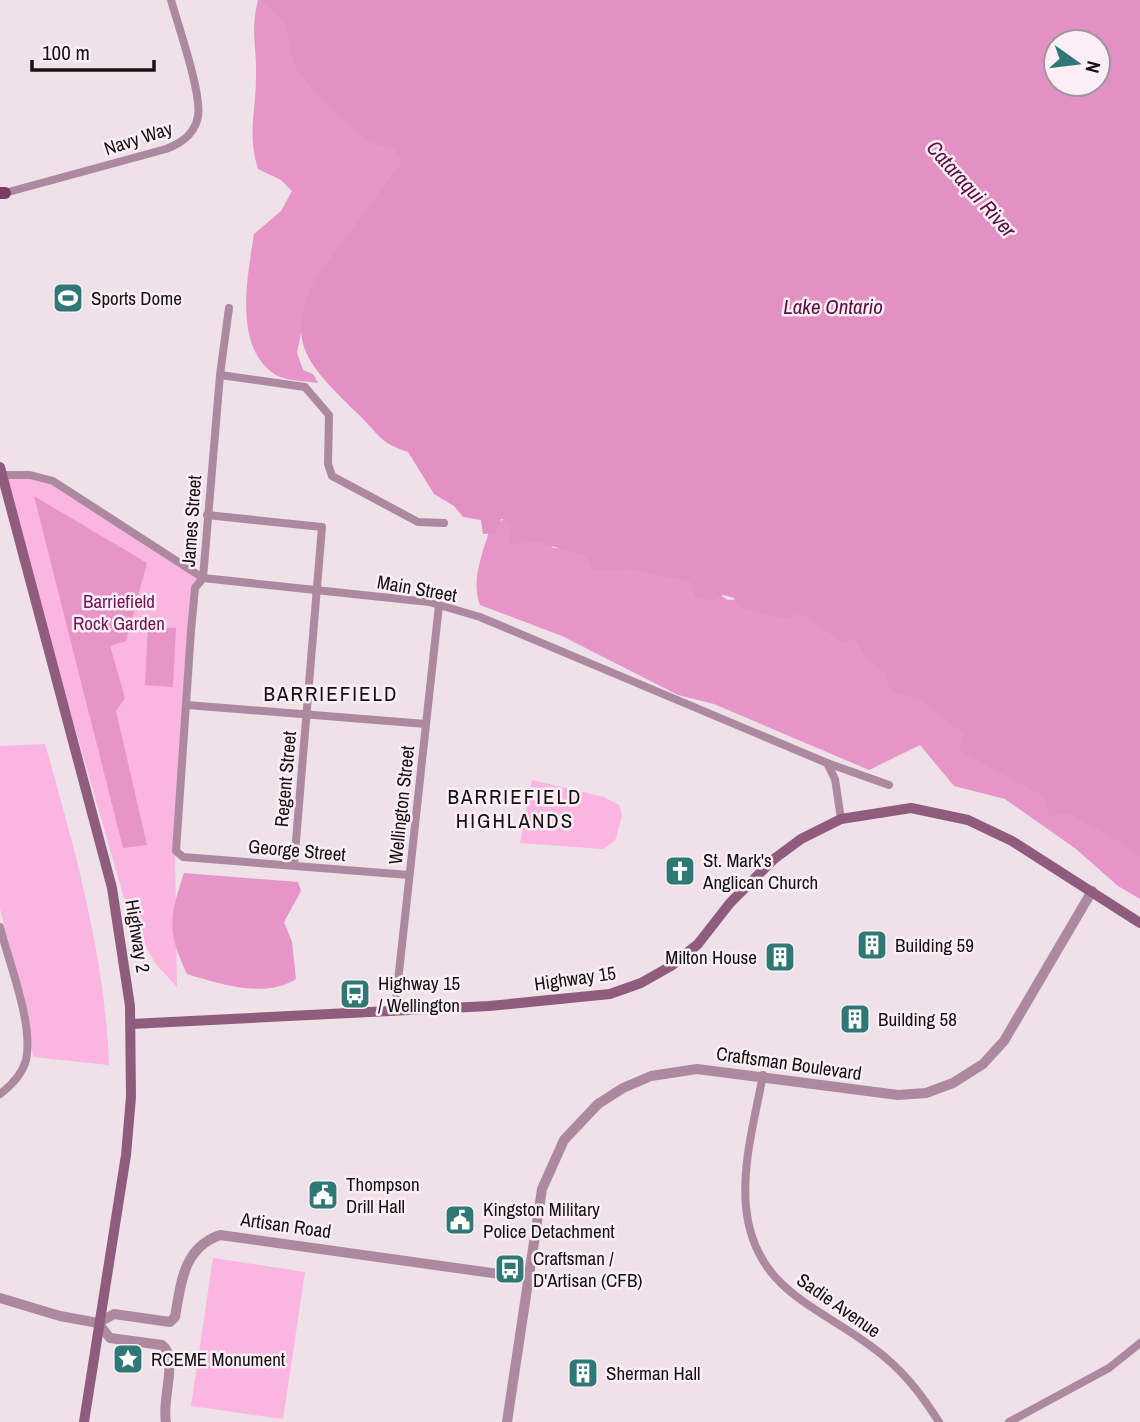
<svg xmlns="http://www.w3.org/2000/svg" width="1140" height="1422" font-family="'Archivo Narrow',sans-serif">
<rect width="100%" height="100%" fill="#eee1e8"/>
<!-- green -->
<g fill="#fab6e0">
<polygon points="2,475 41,476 203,578 195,588 175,845 177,987 155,963 129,915"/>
<path d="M 45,744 C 75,850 105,955 109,1065 L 33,1057 L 28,1019 L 0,909 L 0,746 Z"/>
<polygon points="532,780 604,797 619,805 622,815 615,841 603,849 520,843"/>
<polygon points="213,1258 305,1272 283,1419 191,1406"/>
</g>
<!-- forest -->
<g fill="#e794c8">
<path d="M 258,0 L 280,0 L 402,143 L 412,167 L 305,313 L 297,353 L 303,370 L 313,374 L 318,383 C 306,381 286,381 276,375 C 232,348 248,274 254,234 L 281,211 L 292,191 L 281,180 L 258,169 C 247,133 256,113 256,77 C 257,45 250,33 258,0 Z"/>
<polygon points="34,496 147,563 126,641 110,646 125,698 116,711 147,845 123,848"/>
<path d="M 523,511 L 553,548 L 599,549 L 628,569 L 675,567 L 728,600 L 751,599 L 816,604 L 1140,844 L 1140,899 L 1118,886 L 1076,849 L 1005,799 L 954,786 L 920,745 L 869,770 L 714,704 L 678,695 L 562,636 L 480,605 C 470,580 484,550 491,525 Z"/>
<polygon points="148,627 176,628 173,687 145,685"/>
<path d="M 184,873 L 298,882 L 301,891 L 284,922 L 292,942 L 296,979 C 265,999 220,984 187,974 C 167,931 169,918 184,873 Z"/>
</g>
<!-- water -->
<path fill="#e390c4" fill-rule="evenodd" d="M 259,0 L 1140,0 L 1140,856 L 1112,837 L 1067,813 L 1048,817 L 1046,798 L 960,751 L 964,734 L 923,702 L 891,690 L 884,672 L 867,659 L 854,638 L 844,643 L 797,611 L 788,619 L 739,607 L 734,598 L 723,595 L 712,601 L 695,596 L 691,582 L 632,569 L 594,571 L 585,556 L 538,542 L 509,544 L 512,522 L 501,519 L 496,533 L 483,534 L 481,520 L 463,517 L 454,506 L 434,494 L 408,452 C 379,443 379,434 358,414 C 312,368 280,343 317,276 L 402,162 L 393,148 C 387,147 379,145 372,143 C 358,136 302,82 296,67 C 281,28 301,30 259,0 ZM 1056,42 L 1098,42 L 1098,84 L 1056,84 Z"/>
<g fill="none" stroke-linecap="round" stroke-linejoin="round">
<!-- minor -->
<g stroke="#ad899f" stroke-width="8">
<path d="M 1,194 L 166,149 C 182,143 195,134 198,116 C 202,94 178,25 171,0"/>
<polyline points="229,308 220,375 203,578 195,588 191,631 176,851 183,857 409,875"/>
<polyline points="220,375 305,387 329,415 328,464 332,476 418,522 444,523"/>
<polyline points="2,475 30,475 53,481 203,578 429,602 480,617 827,763 889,785"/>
<polyline points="207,515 322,527 294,865"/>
<polyline points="187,705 426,724"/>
<polyline points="827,763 835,779 841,819"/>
<path d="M 0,927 C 9,963 34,1025 26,1060 C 22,1075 12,1085 0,1094"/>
<polyline points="395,1009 439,605"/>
<path d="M 763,1075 C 755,1118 742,1163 746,1207 C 754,1290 818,1306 872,1347 C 901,1368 920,1392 939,1422"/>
<polyline points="1009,1422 1109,1368 1140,1343"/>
</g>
<!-- tertiary -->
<g stroke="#ad899f" stroke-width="10">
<polyline points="0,1298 60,1316 98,1323"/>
<path d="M 98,1323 L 114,1314 L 170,1322 L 175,1317 C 181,1283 183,1248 220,1235 L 528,1278"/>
<path d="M 98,1323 L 110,1338 L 162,1345 C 179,1357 161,1401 166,1422"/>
<polyline points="507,1422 542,1189 564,1140 598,1104 623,1088 651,1076 697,1069 898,1095 926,1093 953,1083 983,1064 1004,1041 1092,891"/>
</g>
<!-- secondary -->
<g stroke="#905c7d" stroke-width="10">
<polyline points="0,467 112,888 130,1006 131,1097 126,1155 84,1422"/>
<polyline points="131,1024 489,1006 610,994 641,983 671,966 698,944 730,903 774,859 801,839 841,819 911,808 968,820 1012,841 1140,923"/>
</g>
<!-- primary -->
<polyline stroke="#793c64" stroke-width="12" points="0,193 5,193"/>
</g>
<!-- icons -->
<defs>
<g id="stadium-square" transform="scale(1.575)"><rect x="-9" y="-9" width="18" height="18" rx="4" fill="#2e7875" stroke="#fbeef5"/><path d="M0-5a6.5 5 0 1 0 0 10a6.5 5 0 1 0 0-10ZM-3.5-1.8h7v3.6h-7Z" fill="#fff"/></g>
<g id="church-square" transform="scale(1.575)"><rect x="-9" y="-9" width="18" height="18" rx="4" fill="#2e7875" stroke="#fbeef5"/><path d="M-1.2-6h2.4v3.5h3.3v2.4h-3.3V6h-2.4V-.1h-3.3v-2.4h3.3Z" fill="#fff"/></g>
<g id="building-square" transform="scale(1.575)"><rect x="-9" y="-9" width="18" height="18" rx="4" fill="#2e7875" stroke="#fbeef5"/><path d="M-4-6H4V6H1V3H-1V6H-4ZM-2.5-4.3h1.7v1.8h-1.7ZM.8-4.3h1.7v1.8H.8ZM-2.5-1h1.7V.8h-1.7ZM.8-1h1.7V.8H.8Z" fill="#fff"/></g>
<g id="bus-square" transform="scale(1.575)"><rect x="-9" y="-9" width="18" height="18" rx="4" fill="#2e7875" stroke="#fbeef5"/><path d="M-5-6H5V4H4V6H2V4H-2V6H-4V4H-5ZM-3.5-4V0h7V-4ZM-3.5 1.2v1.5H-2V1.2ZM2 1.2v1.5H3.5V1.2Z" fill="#fff"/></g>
<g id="civic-square" transform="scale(1.575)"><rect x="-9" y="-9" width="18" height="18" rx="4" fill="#2e7875" stroke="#fbeef5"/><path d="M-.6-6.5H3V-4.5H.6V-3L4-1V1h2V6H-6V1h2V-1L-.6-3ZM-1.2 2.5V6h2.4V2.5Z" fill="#fff"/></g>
<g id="sight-square" transform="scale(1.575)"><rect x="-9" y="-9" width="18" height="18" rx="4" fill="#2e7875" stroke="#fbeef5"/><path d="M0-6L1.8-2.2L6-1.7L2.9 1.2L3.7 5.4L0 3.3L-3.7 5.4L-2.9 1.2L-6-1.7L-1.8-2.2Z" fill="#fff"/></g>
</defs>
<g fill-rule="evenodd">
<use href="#stadium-square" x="68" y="298"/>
<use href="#church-square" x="680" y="871"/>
<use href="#building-square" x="872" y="945"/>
<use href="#building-square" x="780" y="957"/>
<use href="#bus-square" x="355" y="994"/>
<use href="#building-square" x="855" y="1019"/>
<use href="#civic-square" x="323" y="1195"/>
<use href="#civic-square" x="460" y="1220"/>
<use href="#bus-square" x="510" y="1269"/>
<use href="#sight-square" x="128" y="1359"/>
<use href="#building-square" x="583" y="1373"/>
</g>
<g text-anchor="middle" stroke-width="5" stroke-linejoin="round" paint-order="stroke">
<!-- street labels -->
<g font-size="19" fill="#161214" stroke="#fbeef5">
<text transform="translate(138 138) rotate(-18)" y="7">Navy Way</text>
<text transform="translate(191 521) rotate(-86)" y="7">James Street</text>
<text transform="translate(417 588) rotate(10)" y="7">Main Street</text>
<text transform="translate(285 779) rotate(-85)" y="7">Regent Street</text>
<text transform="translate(401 805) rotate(-84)" y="7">Wellington Street</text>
<text transform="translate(297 850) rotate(5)" y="7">George Street</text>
<text transform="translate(138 936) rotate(81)" y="7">Highway 2</text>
<text transform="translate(575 978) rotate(-8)" y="7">Highway 15</text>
<text transform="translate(789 1063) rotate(8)" y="7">Craftsman Boulevard</text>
<text transform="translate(286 1225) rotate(8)" y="7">Artisan Road</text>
<text transform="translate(839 1305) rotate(35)" y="7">Sadie Avenue</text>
</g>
<!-- poi labels -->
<g font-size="19" fill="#161214" stroke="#fbeef5" text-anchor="start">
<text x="91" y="305">Sports Dome</text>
<text x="703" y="867">St. Mark's<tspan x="703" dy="22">Anglican Church</tspan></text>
<text x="895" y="952">Building 59</text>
<text x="757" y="964" text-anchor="end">Milton House</text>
<text x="378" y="990">Highway 15<tspan x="378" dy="22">/ Wellington</tspan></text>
<text x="878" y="1026">Building 58</text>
<text x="346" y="1191">Thompson<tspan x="346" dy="22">Drill Hall</tspan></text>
<text x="483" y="1216">Kingston Military<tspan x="483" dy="22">Police Detachment</tspan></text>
<text x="533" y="1265">Craftsman /<tspan x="533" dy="22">D'Artisan (CFB)</tspan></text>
<text x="151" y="1366">RCEME Monument</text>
<text x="606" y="1380">Sherman Hall</text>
</g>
<!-- park labels -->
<g font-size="19" fill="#731259" stroke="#fbeef5">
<text x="119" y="608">Barriefield<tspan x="119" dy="22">Rock Garden</tspan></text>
</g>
<!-- water labels -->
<g font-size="21" font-style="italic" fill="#580f44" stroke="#fbeef5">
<text transform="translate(971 189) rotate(48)" y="7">Cataraqui River</text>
<text x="833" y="314">Lake Ontario</text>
</g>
<!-- neighbourhood labels -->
<g font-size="21" letter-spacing="2" fill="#161214" stroke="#fbeef5">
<text x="331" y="701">BARRIEFIELD</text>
<text x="515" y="804">BARRIEFIELD<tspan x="515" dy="24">HIGHLANDS</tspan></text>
</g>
</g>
<!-- north arrow -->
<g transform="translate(1077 63) rotate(104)"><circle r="33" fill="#fbeef5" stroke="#9f969b" stroke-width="2"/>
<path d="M0-5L12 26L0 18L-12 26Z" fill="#2e7875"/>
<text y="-10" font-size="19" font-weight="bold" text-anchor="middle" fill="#161214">N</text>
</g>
<!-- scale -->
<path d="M32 60v10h122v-10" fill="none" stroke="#161214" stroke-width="3.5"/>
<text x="42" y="60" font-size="21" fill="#161214" stroke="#fbeef5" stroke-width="5" paint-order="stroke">100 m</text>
</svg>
